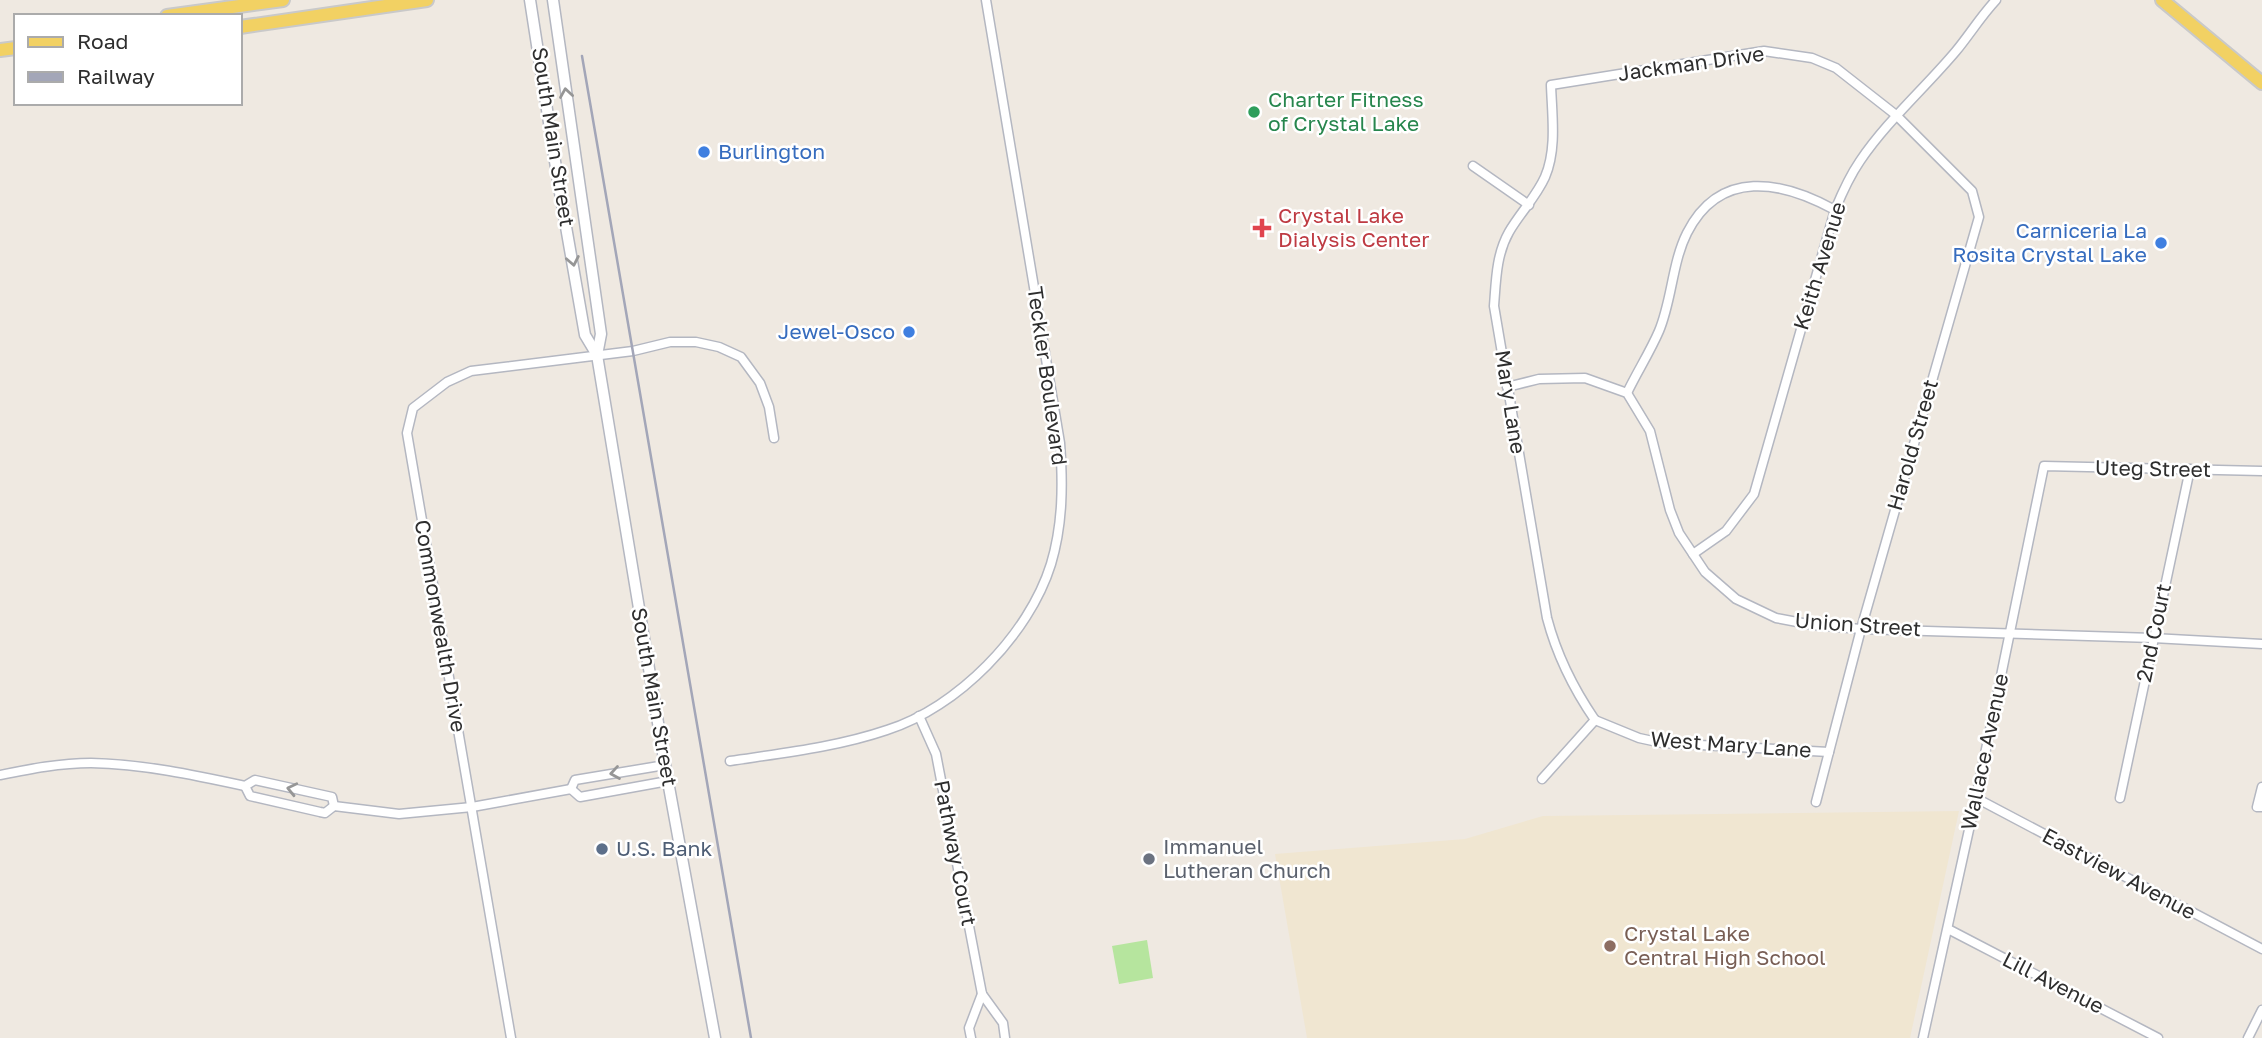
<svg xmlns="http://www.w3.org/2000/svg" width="2262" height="1038" font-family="'Golos Text',sans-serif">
<rect width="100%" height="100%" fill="#efe9e1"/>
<!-- education -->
<polygon fill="#f0e6d1" points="1959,811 1910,1038 1307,1038 1275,854 1465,839 1543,816"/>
<!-- green -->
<polygon fill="#b6e59e" points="1147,940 1153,978 1119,984 1112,946"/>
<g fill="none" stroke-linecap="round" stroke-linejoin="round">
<!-- minor casing -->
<g stroke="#b4b7c1" stroke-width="11">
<g id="minor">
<polyline points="1473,166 1529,205"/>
<polyline points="1507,387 1539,379 1585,378 1627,393 1650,431 1670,510 1679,533 1705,572 1736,599 1776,618 1813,625 1861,629 2153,638 2262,644"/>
<path d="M 1627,393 C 1637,372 1650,352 1659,331 C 1672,300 1672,263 1687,233 C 1720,168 1782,181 1835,210"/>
<path d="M 1693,554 L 1726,531 L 1754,494 L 1835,210 C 1842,193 1849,177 1860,161 C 1887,121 1925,88 1956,51 C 1970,34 1981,16 1996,0"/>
<polyline points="919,716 936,754 982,994 1003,1023 1005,1038"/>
<path d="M 1595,720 C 1573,688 1557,656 1547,618 L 1494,306 C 1496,281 1496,255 1509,232 C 1520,213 1536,197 1545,177 C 1557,149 1552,115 1551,85 L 1764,51 L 1812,58 L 1836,68 L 1896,115 L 1972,191 L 1979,217 L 1861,629 L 1816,802"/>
<polyline points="1595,720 1639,738 1662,743 1829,752"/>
<path d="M 730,761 C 783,753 837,747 887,730 C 957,708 1029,635 1051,564 C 1063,524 1063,484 1060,443 L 986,0"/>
<path d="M 0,775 C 30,769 60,763 91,763 C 143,764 194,775 245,786 L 255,780 L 332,797 L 334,806"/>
<polyline points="1542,779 1595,720"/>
<polyline points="245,786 250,796 320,812 325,813 334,806 399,814 472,807 571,789 580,797 668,781"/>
<polyline points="2262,787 2257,807 2262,807"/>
<polyline points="571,789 575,780 665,765"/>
<polyline points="1976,798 2262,949"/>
<polyline points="2120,798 2190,469"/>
<polyline points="1948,929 2158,1038"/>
<polyline points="511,1038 407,433 413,408 447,382 471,371 633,351 670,342 696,342 719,347 741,357 760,383 769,407 774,438"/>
<polyline points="971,1038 969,1028 982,994"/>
<polyline points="1923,1038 1976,798 2044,466 2262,471"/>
<polyline points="2248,1038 2262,1010"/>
</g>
</g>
<!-- tertiary casing -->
<g stroke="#b4b7c1" stroke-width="13">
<g id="tertiary">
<polyline points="530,0 559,187 585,335 597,355 665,765 715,1038"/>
<polyline points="553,0 601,334 597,355"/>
</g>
</g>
<!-- primary casing -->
<g stroke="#c9c9c9" stroke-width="16">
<g id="primary">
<polyline points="2162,0 2262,83"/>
<polyline points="167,16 283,0"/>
<polyline points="240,27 427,0"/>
<polyline points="0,50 16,48"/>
</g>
</g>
<!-- minor -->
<use href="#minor" stroke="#fff" stroke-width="8"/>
<!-- tertiary -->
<use href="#tertiary" stroke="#fff" stroke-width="10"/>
<!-- primary -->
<use href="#primary" stroke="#f2d163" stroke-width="12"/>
<!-- rail -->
<polyline stroke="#a3a6b8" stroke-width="2.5" points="582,56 751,1038"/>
</g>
<!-- one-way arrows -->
<defs><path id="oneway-chevron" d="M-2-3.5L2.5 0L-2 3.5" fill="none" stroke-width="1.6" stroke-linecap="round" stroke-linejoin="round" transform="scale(1.75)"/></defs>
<g stroke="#969696">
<use href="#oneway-chevron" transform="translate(566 93) rotate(-99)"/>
<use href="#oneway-chevron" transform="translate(573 261) rotate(79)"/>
<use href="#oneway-chevron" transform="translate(615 773) rotate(171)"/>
<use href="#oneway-chevron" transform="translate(292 789) rotate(-167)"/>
</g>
<!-- markers -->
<circle fill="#2e9e5b" stroke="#fff" stroke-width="2.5" cx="1254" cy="112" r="7"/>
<g fill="#3f7fe0" stroke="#fff" stroke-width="2.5">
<circle cx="704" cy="152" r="7"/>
<circle cx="2161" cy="243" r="7"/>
<circle cx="909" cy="332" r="7"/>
</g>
<path fill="#e0444e" stroke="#fff" stroke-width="2.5" d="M1258.5 217.5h7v7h7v7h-7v7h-7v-7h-7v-7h7z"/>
<circle fill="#5c6f8a" stroke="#fff" stroke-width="2.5" cx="602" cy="849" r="7"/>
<circle fill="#6b7280" stroke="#fff" stroke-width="2.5" cx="1149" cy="859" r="7"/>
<circle fill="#8d6e63" stroke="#fff" stroke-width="2.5" cx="1610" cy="946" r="7"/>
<g text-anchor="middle" stroke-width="5" stroke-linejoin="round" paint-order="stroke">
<!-- street labels -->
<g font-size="21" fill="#2e2e2e" stroke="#fff">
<text transform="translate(1691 64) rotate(-8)" y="7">Jackman Drive</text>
<text transform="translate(553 137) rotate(81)" y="7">South Main Street</text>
<text transform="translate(1820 266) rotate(-73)" y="7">Keith Avenue</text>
<text transform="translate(1047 376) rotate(82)" y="7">Teckler Boulevard</text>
<text transform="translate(1510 402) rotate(81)" y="7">Mary Lane</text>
<text transform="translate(1913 445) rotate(-74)" y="7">Harold Street</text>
<text transform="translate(2153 469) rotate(1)" y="7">Uteg Street</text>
<text transform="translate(1858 625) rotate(4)" y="7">Union Street</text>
<text transform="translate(440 626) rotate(80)" y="7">Commonwealth Drive</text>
<text transform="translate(2154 633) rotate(-78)" y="7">2nd Court</text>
<text transform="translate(654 697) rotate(80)" y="7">South Main Street</text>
<text transform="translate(1731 745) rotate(4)" y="7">West Mary Lane</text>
<text transform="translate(1985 752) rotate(-78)" y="7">Wallace Avenue</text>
<text transform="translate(955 853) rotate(79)" y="7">Pathway Court</text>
<text transform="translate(2119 874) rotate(28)" y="7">Eastview Avenue</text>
<text transform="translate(2053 983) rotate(27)" y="7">Lill Avenue</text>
</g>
<!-- leisure labels -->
<g font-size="21" fill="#27864d" stroke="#fff" text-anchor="start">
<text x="1268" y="107">Charter Fitness<tspan x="1268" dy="24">of Crystal Lake</tspan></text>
</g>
<!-- shop labels -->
<g font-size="21" fill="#366cbe" stroke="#fff" text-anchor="end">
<text x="718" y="159" text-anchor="start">Burlington</text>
<text x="2147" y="238">Carniceria La<tspan x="2147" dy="24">Rosita Crystal Lake</tspan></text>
<text x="895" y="339">Jewel-Osco</text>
</g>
<!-- health labels -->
<g font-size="21" fill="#be3a42" stroke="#fff" text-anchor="start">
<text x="1278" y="223">Crystal Lake<tspan x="1278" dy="24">Dialysis Center</tspan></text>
</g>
<!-- worship labels -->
<g font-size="21" fill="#5b616d" stroke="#fff" text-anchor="start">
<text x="1163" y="854">Immanuel<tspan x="1163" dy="24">Lutheran Church</tspan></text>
</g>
<!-- service labels -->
<g font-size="21" fill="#4e5e75" stroke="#fff" text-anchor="start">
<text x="616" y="856">U.S. Bank</text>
</g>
<!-- education labels -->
<g font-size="21" fill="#785e54" stroke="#fff" text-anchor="start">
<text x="1624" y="941">Crystal Lake<tspan x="1624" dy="24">Central High School</tspan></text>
</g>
</g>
<!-- legend -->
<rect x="14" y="14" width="228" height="91" fill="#ffffff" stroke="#ababab" stroke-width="2"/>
<rect x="28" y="37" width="35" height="10" fill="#f2d163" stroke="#ababab" stroke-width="2"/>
<text x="77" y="49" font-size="21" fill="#2e2e2e">Road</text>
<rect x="28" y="72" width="35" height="10" fill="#a3a6b8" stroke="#ababab" stroke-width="2"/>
<text x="77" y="84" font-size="21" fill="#2e2e2e">Railway</text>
</svg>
